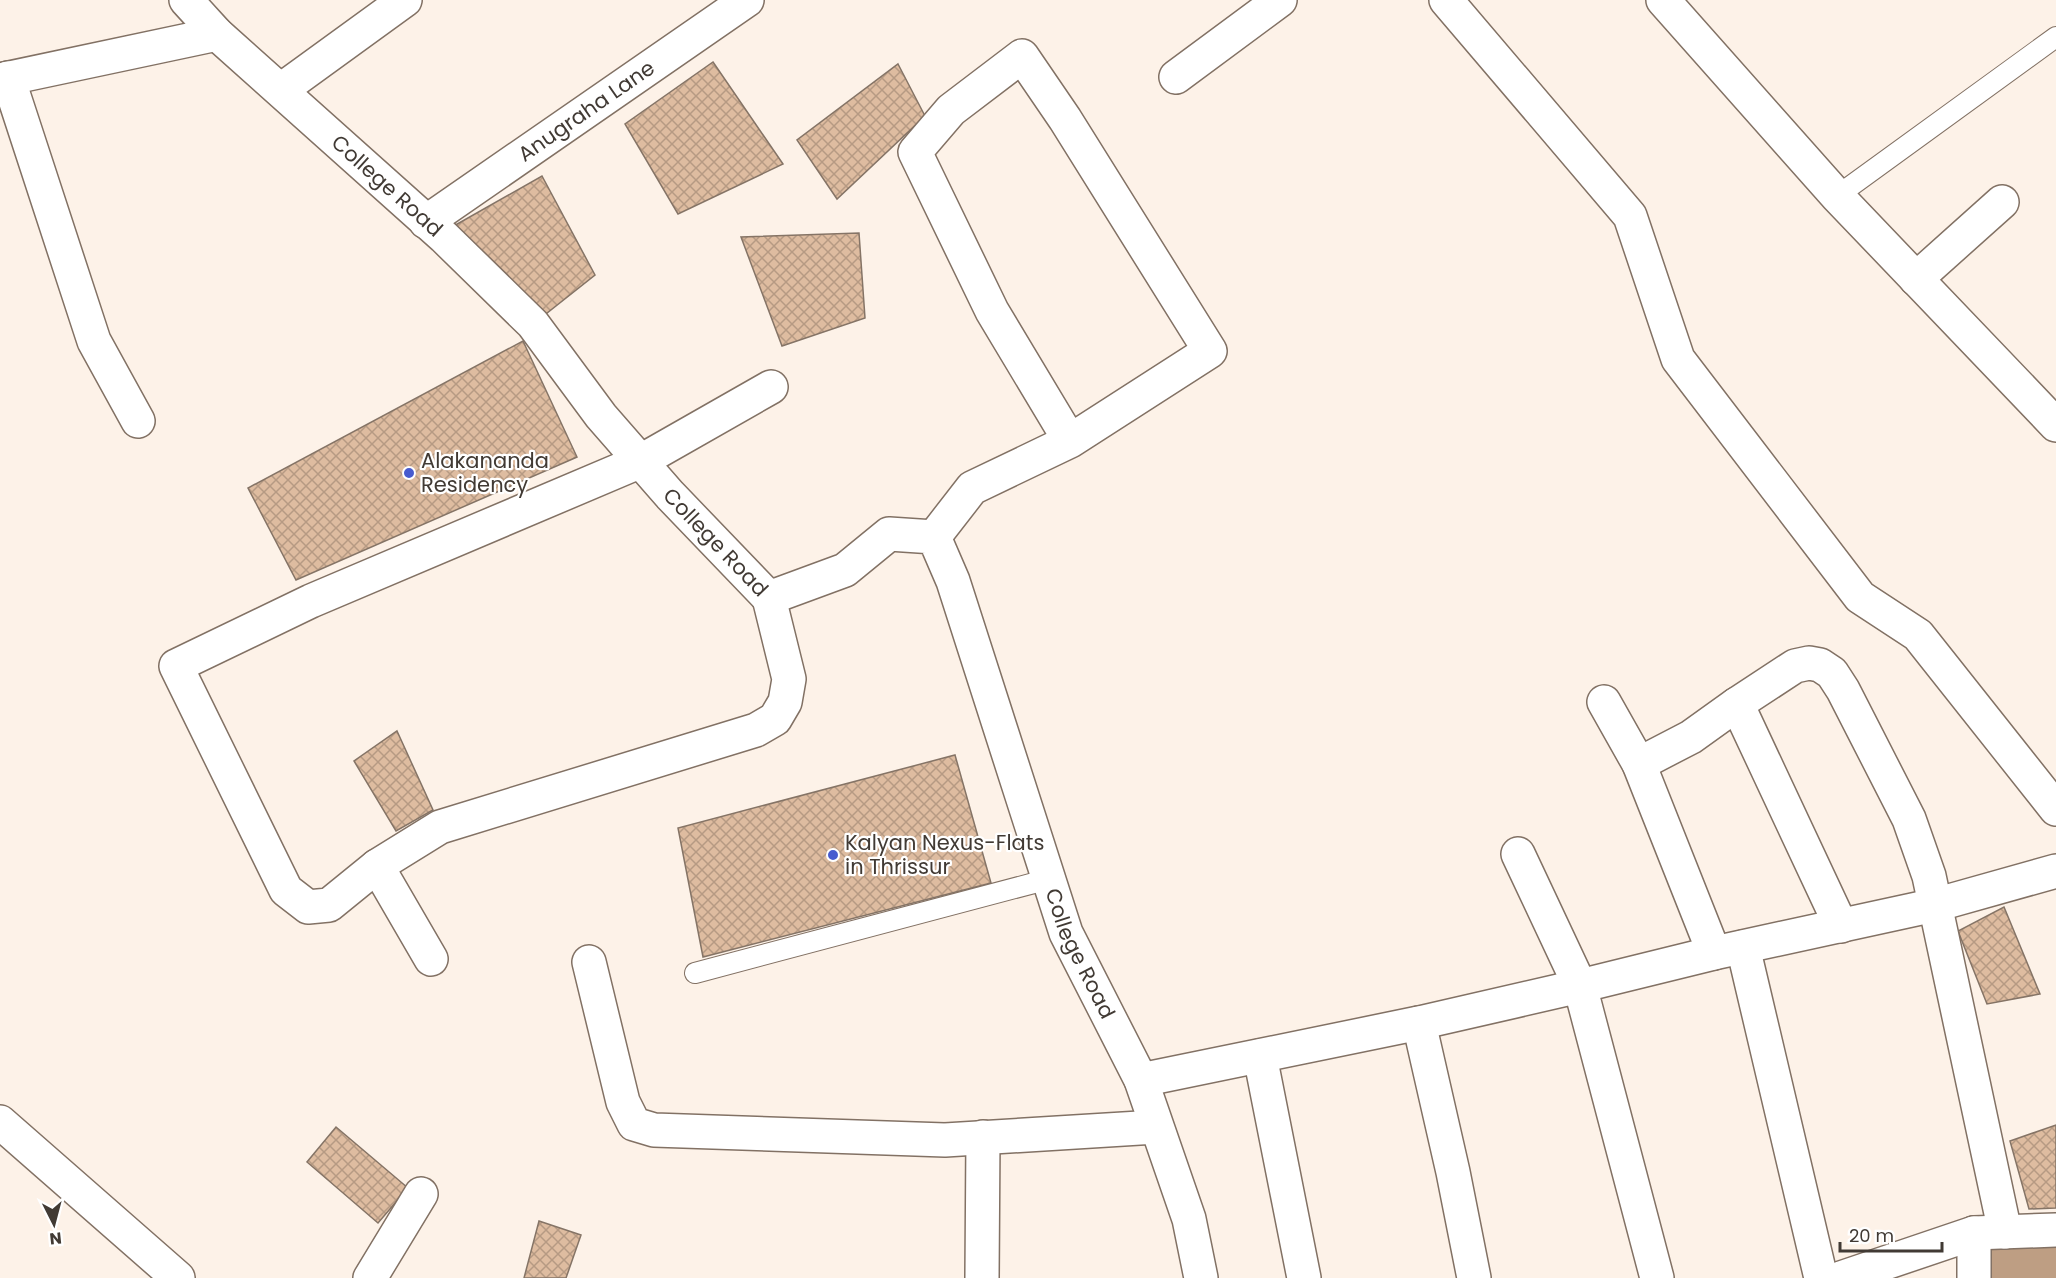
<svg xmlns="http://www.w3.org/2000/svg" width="2056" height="1278" font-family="Poppins,sans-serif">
<defs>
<pattern id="building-cross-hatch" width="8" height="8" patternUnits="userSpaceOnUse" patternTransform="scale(1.5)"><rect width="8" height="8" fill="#debca0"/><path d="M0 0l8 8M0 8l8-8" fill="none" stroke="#b69a83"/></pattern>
</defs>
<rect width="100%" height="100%" fill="#fdf2e8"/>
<!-- water -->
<polygon fill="#be9e83" points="1988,1246 2056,1247 2056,1278 1989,1278"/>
<!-- building -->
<g fill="url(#building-cross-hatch)" stroke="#857466" stroke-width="1.5">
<polygon points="713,62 783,164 678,214 625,124"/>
<polygon points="898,64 925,116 837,199 797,140"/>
<polygon points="542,176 595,275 542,317 452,227"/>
<polygon points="859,233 865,318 782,346 741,237"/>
<polygon points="523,341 577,457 296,580 248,488"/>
<polygon points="397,731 433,810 396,831 354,761"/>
<polygon points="955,755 991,883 703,957 678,828"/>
<polygon points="2004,907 2040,994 1987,1004 1958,931"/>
<polygon points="2056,1125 2056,1208 2029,1209 2010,1141"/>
<polygon points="336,1127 408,1188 378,1223 307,1162"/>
<polygon points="539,1221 581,1235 566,1278 524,1278"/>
</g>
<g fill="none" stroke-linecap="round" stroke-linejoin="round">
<!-- service casing -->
<g stroke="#827164" stroke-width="22">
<g id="service">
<polyline points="1837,196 2056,37"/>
<polyline points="695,973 1049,879"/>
</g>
</g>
<!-- minor casing -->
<g stroke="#827164" stroke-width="36">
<g id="minor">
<polyline points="1446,0 1630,216 1678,359 1860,597 1918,635 2056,809"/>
<polyline points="1663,0 1837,196 2056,425"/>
<polyline points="1176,77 1280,0"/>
<polyline points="8,78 94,341 138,421"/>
<polyline points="0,80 217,34"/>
<polyline points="281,90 405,0"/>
<path id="s1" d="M 426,222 L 747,0"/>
<polyline points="1916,279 2002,202"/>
<polyline points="934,537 972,488 1070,441 1210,351 1065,119 1022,56 951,110 915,152 992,311 1070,441"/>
<polyline points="1604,702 1639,764 1714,953"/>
<polyline points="1737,704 1841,926"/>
<polyline points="1639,764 1691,737 1737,704 1795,666 1809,663 1820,665 1832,673 1843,690 1909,819 1929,876 2005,1232"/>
<polyline points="1518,854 1580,986 1657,1278"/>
<polyline points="377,866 329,905 308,907 286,890 176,666 311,601 641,461 771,387"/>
<polyline points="1743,947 1821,1278"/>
<polyline points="431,959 377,866 440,827 756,730 775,719 785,702 789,679 769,598"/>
<polyline points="589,962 623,1102 634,1124 654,1130 945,1140 1156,1127"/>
<polyline points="1419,1023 1453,1172 1474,1278"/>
<polyline points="1260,1056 1304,1278"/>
<polyline points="1141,1080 1419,1023 1580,986 1714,953 1935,905 2056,871"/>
<polyline points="0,1122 178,1278"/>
<polyline points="1974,1233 1974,1278"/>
<polyline points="370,1278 421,1194"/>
<polyline points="982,1278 983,1137"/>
<polyline points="1841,1278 1974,1233 2056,1230"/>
</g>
</g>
<!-- tertiary casing -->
<g stroke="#827164" stroke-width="36">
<g id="tertiary">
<path id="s2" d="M 186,0 L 217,34 L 444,237 L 533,324 L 601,416 L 670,495 L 769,598 L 845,570 L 889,534 L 934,537 L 953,581 L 1066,933 L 1141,1080 L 1189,1219 L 1201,1278"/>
</g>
</g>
<!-- service -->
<use href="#service" stroke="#fff" stroke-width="20"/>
<!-- minor -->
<use href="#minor" stroke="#fff" stroke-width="33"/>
<!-- tertiary -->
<use href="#tertiary" stroke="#fff" stroke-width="33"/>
</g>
<!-- markers -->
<g fill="#475bcf" stroke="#fff" stroke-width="2">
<circle cx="409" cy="473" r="6"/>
<circle cx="833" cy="855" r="6"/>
</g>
<g text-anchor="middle" stroke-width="4.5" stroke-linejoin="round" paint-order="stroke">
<!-- street labels -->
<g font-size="21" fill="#413a34" stroke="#fff">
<text dy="7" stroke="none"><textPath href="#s1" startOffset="195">Anugraha Lane</textPath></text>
<text dy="7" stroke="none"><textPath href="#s2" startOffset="274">College Road</textPath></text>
<text dy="7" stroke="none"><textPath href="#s2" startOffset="760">College Road</textPath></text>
<text dy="7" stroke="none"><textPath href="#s2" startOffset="1462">College Road</textPath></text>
</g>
<!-- poi labels -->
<g font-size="21" fill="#413a34" stroke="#fff" text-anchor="start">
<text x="421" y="468">Alakananda<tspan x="421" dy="24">Residency</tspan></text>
<text x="845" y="850">Kalyan Nexus-Flats<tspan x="845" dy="24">in Thrissur</tspan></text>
</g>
</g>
<!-- north arrow -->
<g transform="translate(54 1224) rotate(174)" stroke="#ffffff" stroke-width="4.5" paint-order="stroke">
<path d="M0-4.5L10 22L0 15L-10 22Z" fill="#413a34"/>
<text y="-9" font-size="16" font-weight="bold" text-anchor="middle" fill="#413a34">N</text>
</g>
<!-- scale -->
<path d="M1840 1242v9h102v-9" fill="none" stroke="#413a34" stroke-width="3"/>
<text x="1849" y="1242" font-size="18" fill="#413a34" stroke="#ffffff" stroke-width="4.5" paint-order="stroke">20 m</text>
</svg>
